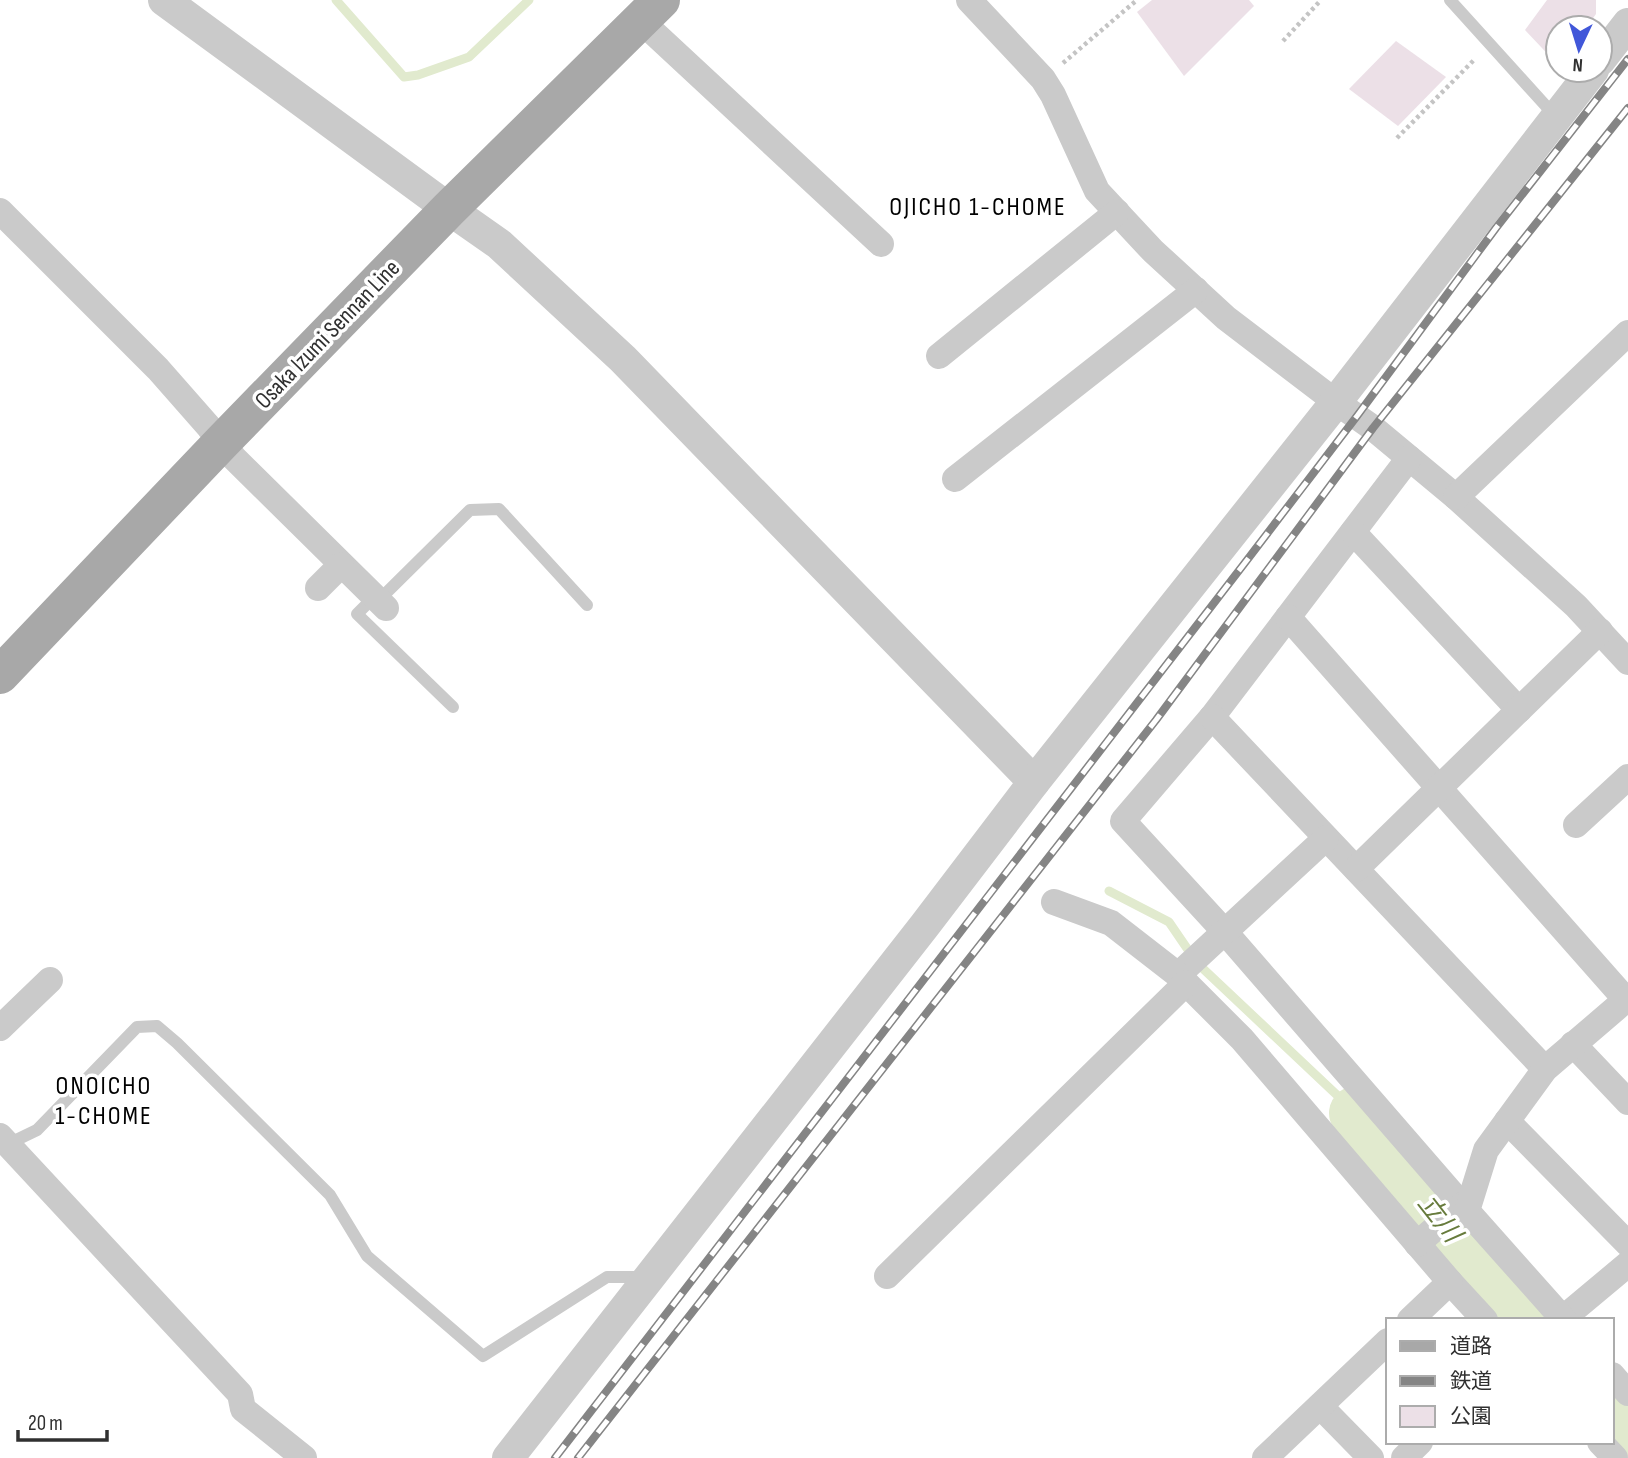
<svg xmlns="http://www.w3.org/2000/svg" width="1628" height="1458" font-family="'Sofia Sans Condensed','Noto Sans JP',sans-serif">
<rect width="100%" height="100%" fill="#fff"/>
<!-- green -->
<g fill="#ece0e7">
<polygon points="1152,0 1249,0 1254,6 1184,76 1137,12"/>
<polygon points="1547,0 1596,0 1596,14 1586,28 1558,28 1558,65 1525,30"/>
<polygon points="1396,41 1446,77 1398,126 1349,89"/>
</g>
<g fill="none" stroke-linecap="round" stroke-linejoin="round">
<!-- stream -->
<g stroke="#e1eace" stroke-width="9">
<polyline points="336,0 404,77 418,75 469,57 529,0"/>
<polyline points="1109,891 1169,922 1197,963 1356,1113"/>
</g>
<!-- river -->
<g stroke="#e1eace" stroke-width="54">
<polyline points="1356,1113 1471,1258 1528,1320"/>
<polyline points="1612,1413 1628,1430"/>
</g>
<!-- path -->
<g stroke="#c4c4c4" stroke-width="4.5" stroke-dasharray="3.5 3.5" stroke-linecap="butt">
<polyline points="1283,41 1321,0"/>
<polyline points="1063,63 1137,0"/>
<polyline points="1397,138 1475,59"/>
</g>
<!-- service -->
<g stroke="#cacaca" stroke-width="12">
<polyline points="1450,0 1555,116"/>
<polyline points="374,597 357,614 453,707"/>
<polyline points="378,601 470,510 499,509 587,605"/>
<polyline points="8,1144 37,1130 137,1027 157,1026 177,1043 330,1195 367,1256 483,1356 607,1277 645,1277"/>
</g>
<!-- minor -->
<g stroke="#cacaca" stroke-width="26">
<polyline points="969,0 1043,79 1053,95 1097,191 1153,251 1226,318 1336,402 1373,428 1456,497 1576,606 1628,662"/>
<polyline points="641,21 881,244"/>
<polyline points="0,211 158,369 209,427 234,458 386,608"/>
<polyline points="939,356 1117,212"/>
<polyline points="1409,458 1212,717 1123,821 1225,932 1467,1211"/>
<polyline points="955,479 1196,290"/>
<polyline points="1456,497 1628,333"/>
<polyline points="1353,532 1519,710"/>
<polyline points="318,588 341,565"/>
<polyline points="1288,617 1626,1000"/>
<polyline points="1212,717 1545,1069"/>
<polyline points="1576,825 1628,777"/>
<polyline points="1326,838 1178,975 1242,1039 1450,1282 1485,1320"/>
<polyline points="1356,869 1600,631"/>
<polyline points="1054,902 1111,923 1178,975"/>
<polyline points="0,1028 50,980"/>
<polyline points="1573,1044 1628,1102"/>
<polyline points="1507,1121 1628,1244"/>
<polyline points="0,1136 240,1394 243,1409 304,1458"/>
<polyline points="1417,1244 1462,1205"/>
<polyline points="887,1276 1186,983"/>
<polyline points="1410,1320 1450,1282"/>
<polyline points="1561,1320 1628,1264"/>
<polyline points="1564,1320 1467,1211 1486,1150 1545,1069 1628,998"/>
<polyline points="1612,1375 1628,1393"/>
<polyline points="1320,1406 1371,1458"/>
<polyline points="1600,1442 1615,1458"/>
<polyline points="1265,1458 1388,1341"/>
<polyline points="1404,1458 1420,1442"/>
</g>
<!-- tertiary -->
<g stroke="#cacaca" stroke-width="32">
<polyline points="164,0 449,209 499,244 623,359 1034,782"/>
<polyline points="1600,60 1628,24"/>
<polyline points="508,1458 925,925 1034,782 1336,402 1593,70"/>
</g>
<!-- primary -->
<polyline stroke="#a8a8a8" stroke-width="38" points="0,675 221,443 449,209 661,0"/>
<!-- rail casing -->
<g stroke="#858585" stroke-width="8">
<g id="rail">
<polyline points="555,1458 1244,564 1357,416 1496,228 1628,59"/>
<polyline points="578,1458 1156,720 1373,428 1628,108"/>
</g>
</g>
<!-- rail -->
<use href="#rail" stroke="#fff" stroke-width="5" stroke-dasharray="16" stroke-linecap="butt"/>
</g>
<g text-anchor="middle" stroke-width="7" stroke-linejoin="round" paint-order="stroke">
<!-- street labels -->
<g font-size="24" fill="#303030" stroke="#fff">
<text transform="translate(327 334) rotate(-46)" y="8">Osaka Izumi Sennan Line</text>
</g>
<!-- neighbourhood labels -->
<g font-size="26" letter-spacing="2" fill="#000" stroke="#fff">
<text x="978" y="215">OJICHO 1-CHOME</text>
<text x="104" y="1094">ONOICHO<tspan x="104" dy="30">1-CHOME</tspan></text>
</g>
<!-- water labels -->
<g font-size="26" font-style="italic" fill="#677b3c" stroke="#fff">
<text transform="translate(1440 1218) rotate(52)" y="9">立川</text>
</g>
</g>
<!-- legend -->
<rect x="1386" y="1318" width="228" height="126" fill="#ffffff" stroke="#acacac" stroke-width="2"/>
<rect x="1400" y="1341" width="35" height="10" fill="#a8a8a8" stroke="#acacac" stroke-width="2"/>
<text x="1450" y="1353" font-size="21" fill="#303030">道路</text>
<rect x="1400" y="1376" width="35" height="10" fill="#858585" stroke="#acacac" stroke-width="2"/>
<text x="1450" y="1388" font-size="21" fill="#303030">鉄道</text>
<rect x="1400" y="1406" width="35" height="21" fill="#ece0e7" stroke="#acacac" stroke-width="2"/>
<text x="1450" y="1423" font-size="21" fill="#303030">公園</text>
<!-- north arrow -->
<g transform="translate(1579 49) rotate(184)"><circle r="33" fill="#ffffff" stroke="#acacac" stroke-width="2"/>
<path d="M0-5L12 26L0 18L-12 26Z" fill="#4157d9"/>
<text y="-10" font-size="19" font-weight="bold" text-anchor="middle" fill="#303030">N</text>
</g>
<!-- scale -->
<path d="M18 1430v10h89v-10" fill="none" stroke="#303030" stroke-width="3.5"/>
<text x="28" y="1430" font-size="21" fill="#303030" stroke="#ffffff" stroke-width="5" paint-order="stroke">20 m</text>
</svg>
